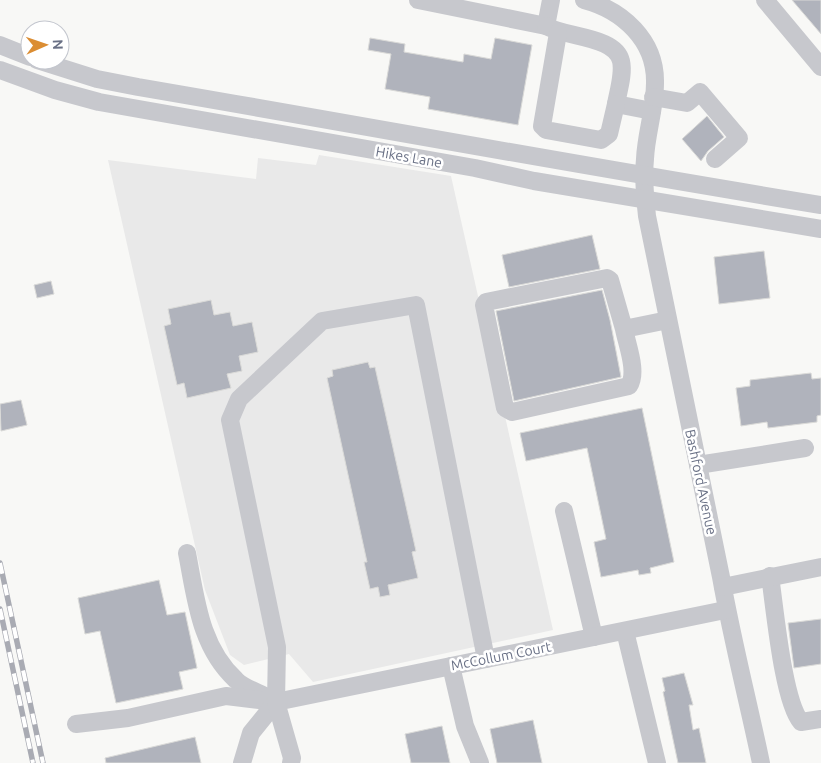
<svg xmlns="http://www.w3.org/2000/svg" width="821" height="763" font-family="Ubuntu,sans-serif">
<rect width="100%" height="100%" fill="#f8f8f6"/>
<!-- built -->
<polygon fill="#e9e9e9" points="319,155 451,176 553,630 313,682 289,654 244,665 230,655 205,590 108,160 256,179 258,158 316,165"/>
<!-- building -->
<g fill="#b0b3bc" stroke="#dadad8">
<polygon points="792,0 821,0 821,34"/>
<polygon points="370,38 405,44 404,52 463,62 464,54 491,59 495,38 532,45 518,125 428,109 430,97 385,89 391,54 368,50"/>
<polygon points="707,116 724,137 708,151 701,161 682,139"/>
<polygon points="592,235 600,269 509,287 502,255"/>
<polygon points="764,251 770,298 719,304 714,257"/>
<polygon points="51,281 54,294 37,298 34,285"/>
<polygon points="602,290 610,320 621,377 514,401 496,311"/>
<polygon points="211,300 214,315 230,312 233,326 252,322 258,352 239,356 242,371 227,374 231,388 187,398 184,383 177,385 164,326 171,324 168,309"/>
<polygon points="368,362 370,368 375,367 416,551 412,552 418,578 388,585 390,595 380,597 378,587 370,589 364,562 367,562 327,378 333,376 332,370"/>
<polygon points="811,373 812,379 821,378 821,415 817,416 817,422 768,428 767,422 741,426 736,388 750,386 750,380"/>
<polygon points="21,400 27,425 1,431 0,404"/>
<polygon points="642,408 674,562 650,568 651,573 639,575 638,570 601,577 594,542 606,539 587,448 526,461 520,433"/>
<polygon points="159,580 167,615 185,612 197,668 179,672 183,689 116,703 100,631 85,634 78,598"/>
<polygon points="821,619 821,664 794,668 788,623"/>
<polygon points="684,673 693,705 689,705 693,730 699,728 706,763 678,763 663,692 665,691 662,678"/>
<polygon points="533,720 542,763 497,763 490,729"/>
<polygon points="442,726 450,763 411,763 405,734"/>
<polygon points="195,737 201,763 106,763 105,758"/>
</g>
<g fill="none" stroke-linecap="round" stroke-linejoin="round">
<!-- minor -->
<g stroke="#c7c8cd" stroke-width="18">
<polyline points="418,0 546,26 551,0"/>
<path d="M 584,0 C 622,10 656,40 655,83 C 655,109 646,134 645,159 C 643,178 645,198 647,216 L 721,577 C 732,639 748,701 761,763"/>
<polyline points="765,0 821,67"/>
<path d="M 546,26 C 567,38 615,36 621,61 C 624,74 618,92 616,104 L 652,111"/>
<polyline points="558,33 542,126 546,130 601,140 609,134 616,104"/>
<polyline points="0,45 30,57"/>
<path d="M 37,60 L 97,79 L 138,87 C 366,126 593,168 821,205"/>
<polyline points="0,70 55,90 99,102 475,168 534,181 821,229"/>
<polyline points="653,97 687,103 700,92 739,138 715,159"/>
<path d="M 624,329 C 627,345 638,372 629,386 L 512,412 L 505,408 L 484,305 L 486,302 L 607,278 L 610,280 L 624,329 L 668,320"/>
<polyline points="698,465 805,448"/>
<polyline points="564,511 594,637"/>
<path d="M 187,553 C 196,599 200,647 236,680 C 244,688 257,692 267,697"/>
<path d="M 770,576 C 775,609 783,701 801,722 L 821,719"/>
<polyline points="723,587 821,567"/>
<polyline points="625,631 657,763"/>
<polyline points="451,666 465,726 480,763"/>
<polyline points="76,724 128,718 226,696 276,702 725,610"/>
<polyline points="242,763 251,733 276,702"/>
<polyline points="291,763 292,758 276,702 277,647 230,420 239,399 322,321 416,305 486,659"/>
</g>
<!-- rail casing -->
<g stroke="#a9abb3" stroke-width="5.5">
<g id="rail">
<polyline points="0,563 43,763"/>
<polyline points="0,609 33,763"/>
</g>
</g>
<!-- rail -->
<use href="#rail" stroke="#fff" stroke-width="4" stroke-dasharray="11" stroke-linecap="butt"/>
</g>
<g text-anchor="middle" stroke-width="5" stroke-linejoin="round" paint-order="stroke">
<!-- street labels -->
<g font-size="14" fill="#697085" stroke="#fff">
<text transform="translate(409 157) rotate(10)" y="5">Hikes Lane</text>
<text transform="translate(701 482) rotate(78)" y="5">Bashford Avenue</text>
<text transform="translate(501 656) rotate(-11)" y="5">McCollum Court</text>
</g>
</g>
<!-- north arrow -->
<g transform="translate(45 45) rotate(88)"><circle r="24" fill="#ffffff" stroke="#c3c6ce"/>
<path d="M0-4L9 19L0 12L-9 19Z" fill="#db8d33"/>
<text y="-8" font-size="14" font-weight="bold" text-anchor="middle" fill="#697085">N</text>
</g>
</svg>
